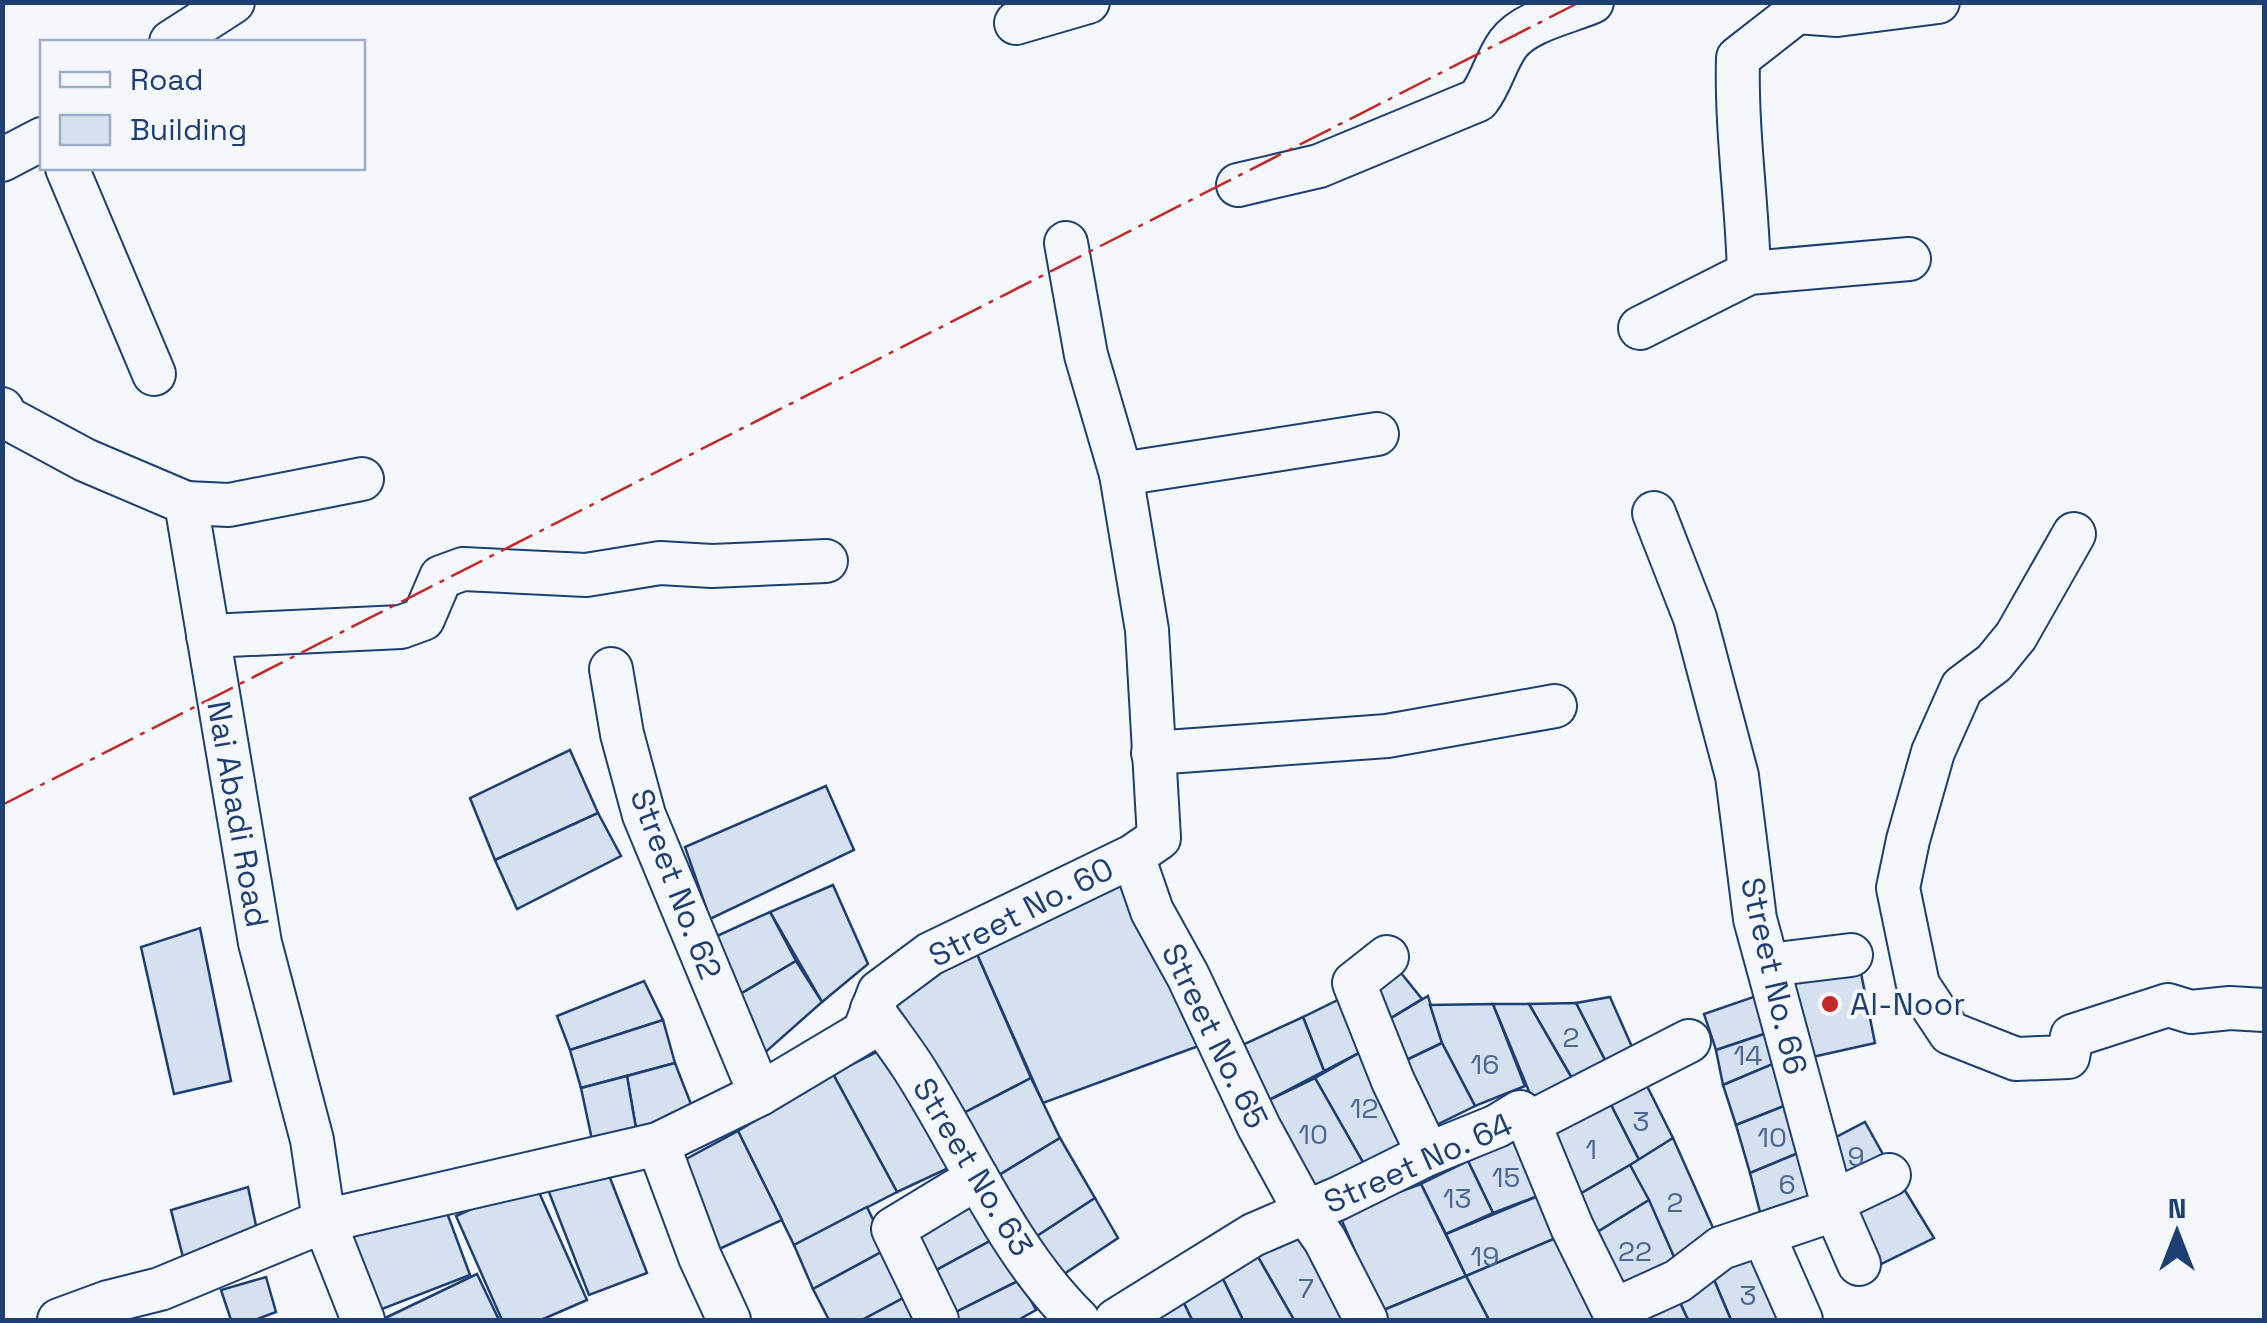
<svg xmlns="http://www.w3.org/2000/svg" width="2267" height="1323" font-family="'Space Grotesk',sans-serif">
<rect width="100%" height="100%" fill="#f4f7fb"/>
<!-- building -->
<g fill="#d5e0f0" stroke="#1d3f73" stroke-width="2.5">
<polygon points="570,750 598,813 495,860 470,798"/>
<polygon points="826,786 854,850 710,919 685,847"/>
<polygon points="598,813 621,856 517,909 495,860"/>
<polygon points="1128,882 1204,1044 1043,1103 976,952"/>
<polygon points="833,885 868,964 822,1002 770,912"/>
<polygon points="770,912 796,961 710,1012 684,951"/>
<polygon points="200,928 231,1081 174,1094 141,947"/>
<polygon points="976,952 1031,1078 956,1117 891,997"/>
<polygon points="1858,958 1875,1043 1808,1058 1783,965"/>
<polygon points="796,961 822,1002 735,1079 710,1012"/>
<polygon points="1393,963 1422,999 1378,1026 1361,987"/>
<polygon points="644,981 663,1020 570,1050 557,1016"/>
<polygon points="1348,995 1368,1048 1324,1071 1303,1017"/>
<polygon points="1759,995 1770,1032 1716,1050 1704,1014"/>
<polygon points="1428,996 1442,1043 1396,1065 1378,1026"/>
<polygon points="1610,997 1636,1056 1610,1070 1576,1003"/>
<polygon points="1576,1003 1610,1070 1577,1087 1529,1004"/>
<polygon points="1493,1004 1525,1086 1475,1106 1442,1043 1430,1005"/>
<polygon points="1493,1004 1529,1004 1577,1087 1535,1106"/>
<polygon points="1303,1017 1324,1071 1265,1102 1240,1046"/>
<polygon points="663,1020 675,1063 581,1088 570,1050"/>
<polygon points="1770,1032 1780,1061 1723,1085 1716,1050"/>
<polygon points="1442,1043 1475,1106 1430,1128 1396,1065"/>
<polygon points="1368,1048 1411,1138 1365,1166 1315,1078"/>
<polygon points="883,1049 955,1165 897,1192 833,1074"/>
<polygon points="1780,1061 1794,1102 1736,1125 1723,1085"/>
<polygon points="675,1063 696,1117 638,1140 627,1076"/>
<polygon points="833,1074 897,1192 794,1245 738,1131"/>
<polygon points="627,1076 638,1140 595,1154 581,1088"/>
<polygon points="1031,1078 1060,1138 991,1180 956,1117"/>
<polygon points="1315,1078 1365,1166 1305,1193 1265,1102"/>
<polygon points="1645,1082 1673,1138 1639,1160 1610,1103"/>
<polygon points="1794,1102 1808,1149 1750,1173 1736,1125"/>
<polygon points="1610,1103 1639,1160 1573,1198 1544,1138"/>
<polygon points="1865,1122 1890,1167 1847,1187 1821,1145"/>
<polygon points="738,1131 782,1220 717,1250 677,1164"/>
<polygon points="1060,1138 1095,1198 1031,1240 991,1180"/>
<polygon points="1517,1138 1543,1194 1493,1213 1468,1161"/>
<polygon points="1673,1138 1718,1239 1678,1266 1630,1165"/>
<polygon points="1808,1149 1826,1195 1761,1216 1750,1173"/>
<polygon points="1468,1161 1493,1213 1446,1234 1421,1184"/>
<polygon points="605,1165 647,1273 589,1295 547,1187"/>
<polygon points="1630,1165 1649,1200 1591,1236 1573,1198"/>
<polygon points="1898,1179 1934,1238 1877,1266 1845,1205"/>
<polygon points="534,1181 587,1300 541,1320 502,1320 456,1216"/>
<polygon points="1421,1184 1466,1276 1381,1311 1339,1214"/>
<polygon points="248,1187 260,1245 185,1265 171,1210"/>
<polygon points="1543,1194 1563,1235 1466,1276 1446,1234"/>
<polygon points="971,1197 992,1240 927,1275 907,1232"/>
<polygon points="1095,1198 1118,1238 1058,1278 1031,1240"/>
<polygon points="1649,1200 1678,1266 1621,1295 1591,1236"/>
<polygon points="443,1202 470,1275 377,1311 349,1238"/>
<polygon points="867,1207 887,1249 813,1289 794,1245"/>
<polygon points="1301,1230 1352,1320 1294,1320 1258,1257"/>
<polygon points="1563,1235 1601,1320 1489,1320 1466,1276"/>
<polygon points="992,1240 1020,1280 946,1317 927,1275"/>
<polygon points="887,1249 909,1295 862,1320 829,1320 813,1289"/>
<polygon points="1754,1249 1786,1314 1773,1320 1731,1320 1712,1275"/>
<polygon points="1258,1257 1294,1320 1243,1320 1220,1273"/>
<polygon points="1220,1273 1243,1320 1192,1320 1180,1295"/>
<polygon points="477,1274 499,1320 381,1320"/>
<polygon points="1712,1275 1731,1320 1688,1320 1677,1296"/>
<polygon points="1466,1276 1489,1320 1386,1320 1381,1311"/>
<polygon points="266,1277 276,1312 255,1320 231,1320 221,1290"/>
<polygon points="1020,1280 1036,1310 1018,1320 948,1320 946,1317"/>
<polygon points="909,1295 922,1320 862,1320"/>
<polygon points="1180,1295 1192,1320 1137,1320"/>
<polygon points="1677,1296 1688,1320 1626,1320"/>
</g>
<g fill="none" stroke-linecap="round" stroke-linejoin="round">
<!-- minor casing -->
<g stroke="#1d3f73" stroke-width="46">
<g id="minor">
<polyline points="1016,23 1088,2"/>
<polyline points="171,42 233,2"/>
<polyline points="2,160 42,139"/>
<polyline points="67,168 154,374"/>
<path d="M 1238,185 L 1319,166 L 1478,100 C 1492,82 1495,62 1508,44 C 1525,21 1566,13 1592,2"/>
<polyline points="1066,243 1086,355 1121,474"/>
<path d="M 1749,273 C 1747,201 1736,130 1738,58 L 1797,12 L 1837,15 L 1938,2"/>
<polyline points="1640,328 1749,273 1909,259"/>
<polyline points="2,409 7,418 85,460 186,503 260,943 312,1140 324,1221 363,1320"/>
<polyline points="186,503 229,505 362,479"/>
<polyline points="2074,534 2016,636 1994,663 1962,687 1933,752 1908,840 1898,888 1918,985 1950,1033 2016,1059 2068,1057 2072,1036 2168,1005 2191,1012 2230,1008 2264,1010"/>
<polyline points="208,636 401,627 423,619 441,577 463,569 586,575 660,563 712,566 826,561"/>
<polyline points="611,669 622,734 644,815 760,1094"/>
<polyline points="1153,753 1387,736 1555,706"/>
<polyline points="1133,856 1152,911 1188,976 1259,1127 1306,1213 1325,1240 1366,1320"/>
<polyline points="1387,957 1354,983 1393,1081 1428,1154"/>
<polyline points="1768,965 1851,955"/>
<path d="M 872,1009 C 885,1028 900,1047 913,1067 C 967,1151 1006,1249 1078,1320"/>
<polyline points="1529,1123 1689,1041"/>
<polyline points="658,1144 700,1257 729,1320"/>
<polyline points="1763,1234 1801,1320"/>
<polyline points="1859,1264 1832,1202 1889,1175"/>
<polyline points="1614,1310 1678,1281 1721,1248 1822,1214 1832,1202 1755,919 1737,776 1695,618 1654,513"/>
<polyline points="59,1320 108,1302 160,1289 324,1221 658,1144 760,1094 864,1032 879,992 930,954 1133,856 1159,838 1147,630 1121,474 1377,434"/>
<polyline points="937,1320 893,1229 977,1178"/>
<polyline points="1116,1320 1253,1235 1339,1198 1428,1154 1497,1126 1520,1112 1529,1123 1572,1227 1618,1320"/>
</g>
</g>
<!-- minor -->
<use href="#minor" stroke="#f4f7fb" stroke-width="42"/>
<!-- power -->
<polyline stroke="#c62828" stroke-width="2.5" stroke-dasharray="35 8 5 8" stroke-linecap="butt" points="2,805 1580,2"/>
</g>
<!-- markers -->
<circle fill="#c62828" stroke="#f4f7fb" stroke-width="4" cx="1830" cy="1004" r="10"/>
<g text-anchor="middle" stroke-width="8" stroke-linejoin="round" paint-order="stroke">
<!-- number labels -->
<g font-size="28" fill="#4b6792">
<text x="1571" y="1047">2</text>
<text x="1748" y="1065">14</text>
<text x="1485" y="1074">16</text>
<text x="1364" y="1118">12</text>
<text x="1641" y="1131">3</text>
<text x="1313" y="1144">10</text>
<text x="1772" y="1147">10</text>
<text x="1591" y="1159">1</text>
<text x="1856" y="1166">9</text>
<text x="1506" y="1187">15</text>
<text x="1787" y="1194">6</text>
<text x="1457" y="1208">13</text>
<text x="1675" y="1212">2</text>
<text x="1635" y="1261">22</text>
<text x="1485" y="1266">19</text>
<text x="1306" y="1298">7</text>
<text x="1748" y="1305">3</text>
</g>
<!-- street labels -->
<g font-size="32" fill="#1d3f73" stroke="#f4f7fb">
<text transform="translate(238 814) rotate(80)" y="11">Nai Abadi Road</text>
<text transform="translate(676 884) rotate(69)" y="11">Street No. 62</text>
<text transform="translate(1021 912) rotate(-27)" y="11">Street No. 60</text>
<text transform="translate(1774 976) rotate(77)" y="11">Street No. 66</text>
<text transform="translate(1215 1036) rotate(64)" y="11">Street No. 65</text>
<text transform="translate(1418 1163) rotate(-24)" y="11">Street No. 64</text>
<text transform="translate(973 1167) rotate(59)" y="11">Street No. 63</text>
</g>
<!-- poi labels -->
<g font-size="32" fill="#1d3f73" stroke="#f4f7fb" text-anchor="start">
<text x="1850" y="1015">Al-Noor</text>
</g>
</g>
<!-- border -->
<rect width="2267" height="1323" fill="none" stroke="#1d3f73" stroke-width="10"/>
<!-- legend -->
<rect x="40" y="40" width="325" height="130" fill="#f4f7fb" stroke="#9eadc5" stroke-width="2.5"/>
<rect x="60" y="72" width="50" height="15" fill="#f4f7fb" stroke="#9eadc5" stroke-width="2.5"/>
<text x="130" y="90" font-size="30" fill="#1d3f73">Road</text>
<rect x="60" y="115" width="50" height="30" fill="#d5e0f0" stroke="#9eadc5" stroke-width="2.5"/>
<text x="130" y="140" font-size="30" fill="#1d3f73">Building</text>
<!-- north arrow -->
<g transform="translate(2177 1233)" stroke="#f4f7fb" stroke-width="8" paint-order="stroke">
<path d="M0-8L18 38L0 25L-18 38Z" fill="#1d3f73"/>
<text y="-15" font-size="28" font-weight="bold" text-anchor="middle" fill="#1d3f73">N</text>
</g>
</svg>
